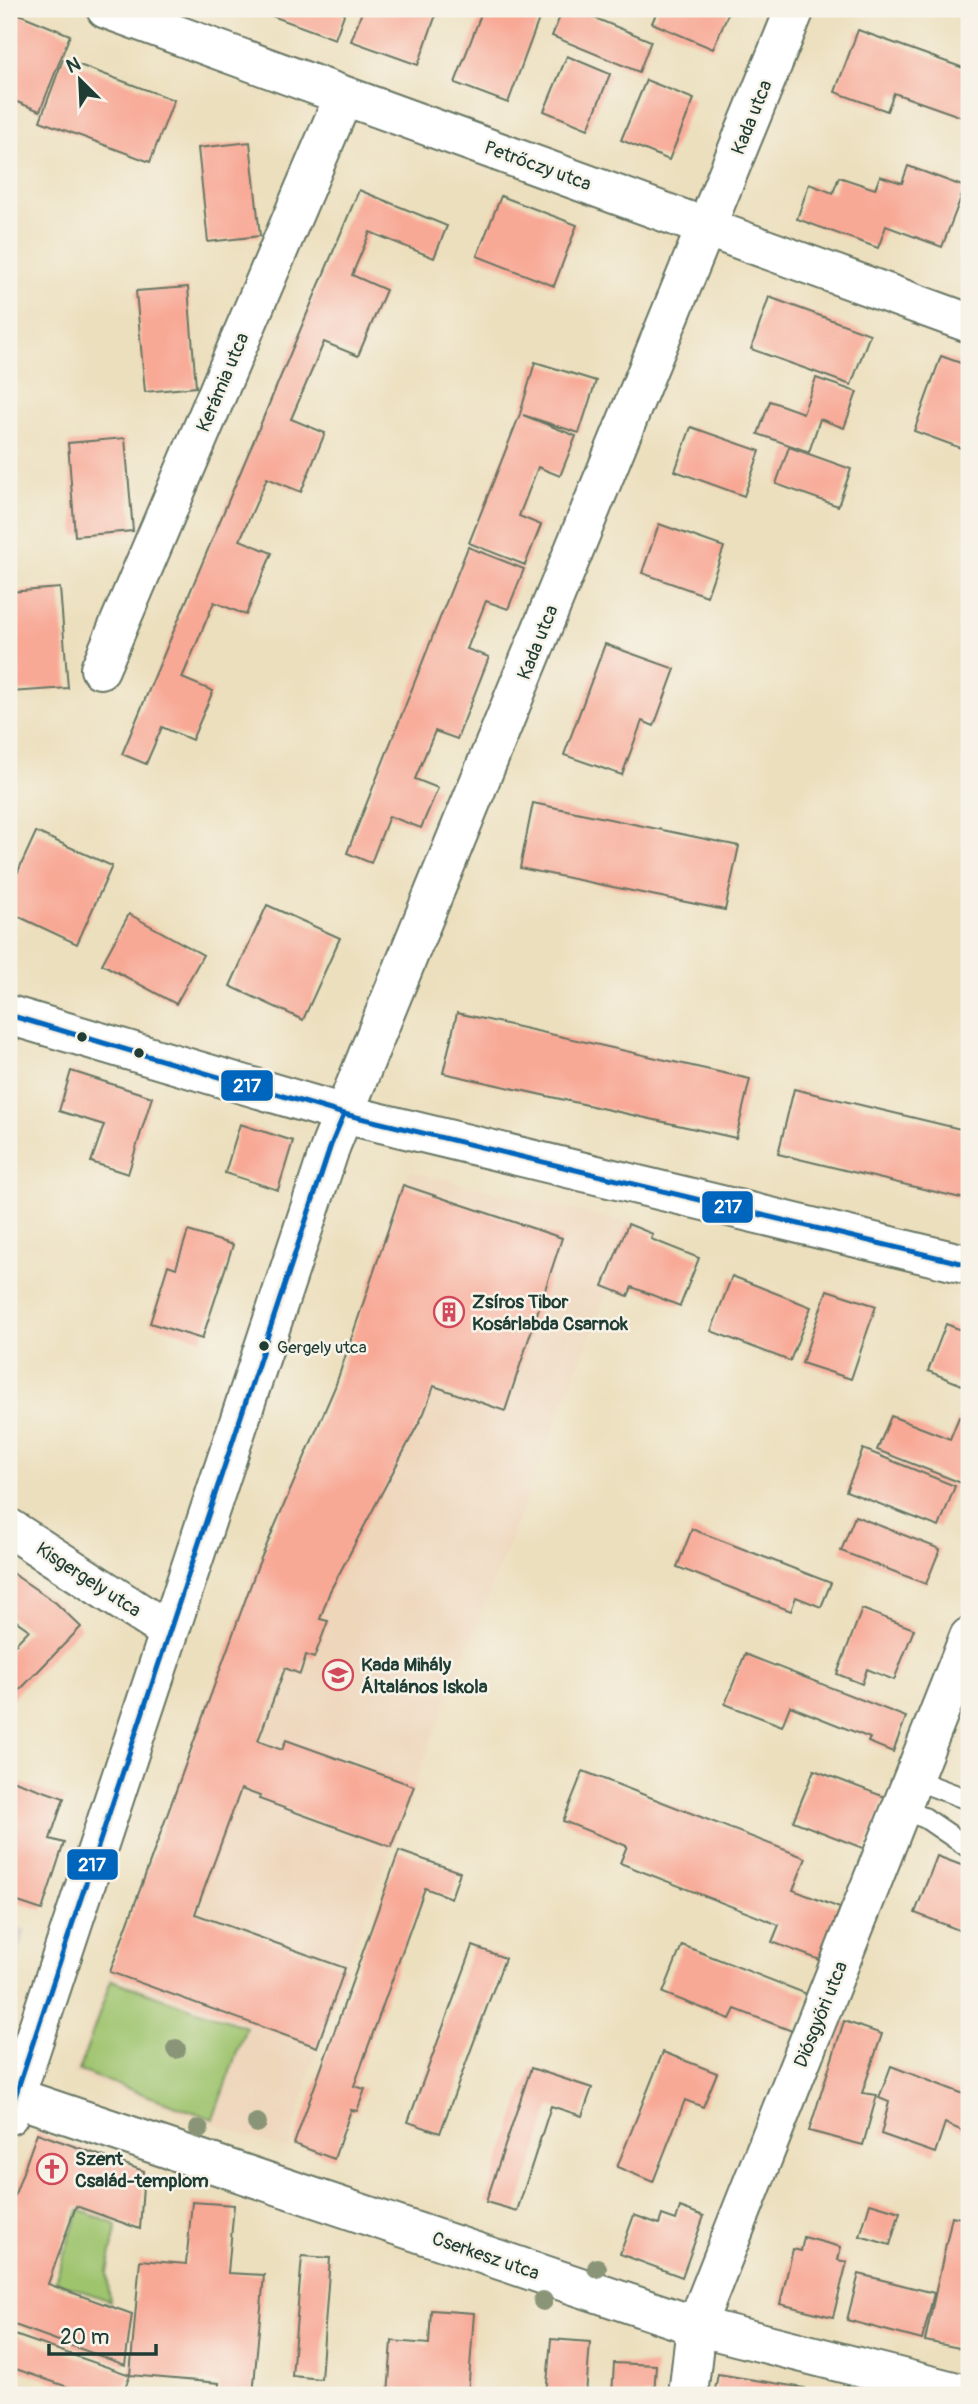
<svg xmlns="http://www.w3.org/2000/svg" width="978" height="2404" font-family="Pangolin,sans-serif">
<rect width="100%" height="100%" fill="#f7f3e8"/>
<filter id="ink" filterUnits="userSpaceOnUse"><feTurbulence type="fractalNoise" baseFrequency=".0143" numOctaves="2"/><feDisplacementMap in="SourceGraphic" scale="14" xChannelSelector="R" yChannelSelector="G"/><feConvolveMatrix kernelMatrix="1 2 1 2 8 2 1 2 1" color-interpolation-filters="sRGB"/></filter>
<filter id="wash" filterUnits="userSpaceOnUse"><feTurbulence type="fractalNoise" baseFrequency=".00686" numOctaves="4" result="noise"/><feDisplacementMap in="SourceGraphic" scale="28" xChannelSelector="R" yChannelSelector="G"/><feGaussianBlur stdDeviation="1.57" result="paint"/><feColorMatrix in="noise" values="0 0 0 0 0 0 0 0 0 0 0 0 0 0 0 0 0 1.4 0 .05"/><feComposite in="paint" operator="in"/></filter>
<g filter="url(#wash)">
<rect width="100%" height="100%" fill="#ecdfbd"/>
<!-- built -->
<polygon fill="#eed6bb" points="410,1171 634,1224 414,1786 317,2047 288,2150 73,2075 258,1565 335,1387 403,1185"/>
<!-- industrial -->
<polygon fill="#ccc2b9" points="9,1924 26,1930 9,1989"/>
<!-- green -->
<g fill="#9fc46e" stroke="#5f8051" stroke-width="2">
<polygon points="111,1980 246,2027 213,2119 79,2071"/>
<polygon points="79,2210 117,2225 107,2272 110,2301 55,2281"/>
</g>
<g id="blocks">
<!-- building -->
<g fill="#f8a996">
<polygon points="275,9 346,9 335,39 272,16"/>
<polygon points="363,9 438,9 418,65 351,41"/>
<polygon points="483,9 521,9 540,16 508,103 455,83"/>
<polygon points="563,9 573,9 651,41 639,72 552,36"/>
<polygon points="658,9 730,9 713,49 652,23"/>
<polygon points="9,10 70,35 40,111 9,99"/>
<polygon points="858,30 969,70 969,98 962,117 894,93 887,111 835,92"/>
<polygon points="567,56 610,74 588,129 544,111"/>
<polygon points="63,59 174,100 150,162 40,121"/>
<polygon points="646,80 694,99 669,160 621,140"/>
<polygon points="250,142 260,236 208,242 198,148"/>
<polygon points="908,166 965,187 942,247 886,226 878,248 797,219 809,184 833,193 839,177 875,189 880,176 902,183"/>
<polygon points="359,190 447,226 434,258 370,232 352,275 386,290 358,356 324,342 291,419 325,433 301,492 267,478 240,540 272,553 246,615 214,602 182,678 213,691 192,740 162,727 146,764 122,754"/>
<polygon points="501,196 577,225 554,286 477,256"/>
<polygon points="188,287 196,387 145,392 136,291"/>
<polygon points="769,297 870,334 851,385 751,349"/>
<polygon points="941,356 969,366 969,451 914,431"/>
<polygon points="535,362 596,381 579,433 523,415 576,436 560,476 538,467 519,516 541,525 525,565 469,543 520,414"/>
<polygon points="816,378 857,392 844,428 820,419 809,452 758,434 770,401 803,413"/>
<polygon points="691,427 760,451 744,496 675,471"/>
<polygon points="125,438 133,531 75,536 68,443"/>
<polygon points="789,447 851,469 838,506 776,484"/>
<polygon points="659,524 724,547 707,596 642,573"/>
<polygon points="468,547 524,569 508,609 486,601 467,649 489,657 457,739 435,731 415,779 438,788 421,828 389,816 371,863 347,853"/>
<polygon points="60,588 68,688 11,692 9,592"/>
<polygon points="605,644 675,669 654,726 642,721 622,775 564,755"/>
<polygon points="533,803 739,846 725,910 520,868"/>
<polygon points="36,832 112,866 77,944 9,912 9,891"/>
<polygon points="267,905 340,938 303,1020 230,986"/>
<polygon points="129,914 203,955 176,1004 102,964"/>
<polygon points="457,1013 750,1079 736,1138 443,1073"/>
<polygon points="71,1071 152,1097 128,1174 91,1162 104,1125 59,1111"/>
<polygon points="794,1089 969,1131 969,1200 778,1154"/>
<polygon points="240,1124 293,1141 278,1190 225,1173"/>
<polygon points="403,1185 562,1238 505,1411 434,1386 424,1413 330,1591 320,1619 328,1621 314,1658 306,1655 300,1674 285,1668 258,1741 282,1750 286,1740 414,1786 391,1847 259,1799 260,1796 241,1789 195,1914 345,1968 317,2047 110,1972 258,1565 335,1387"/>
<polygon points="628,1224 653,1234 651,1239 699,1258 680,1306 632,1287 628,1296 603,1286"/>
<polygon points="188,1231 233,1245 202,1339 150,1323 168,1265 176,1268"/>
<polygon points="732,1276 811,1307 790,1361 711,1331"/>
<polygon points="827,1290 876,1306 851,1379 802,1363"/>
<polygon points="946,1324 969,1333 969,1388 928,1371"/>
<polygon points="891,1416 950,1439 959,1417 969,1421 969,1486 877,1450"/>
<polygon points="863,1449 955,1486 939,1527 846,1491"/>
<polygon points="855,1516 940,1549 926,1584 841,1551"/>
<polygon points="692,1529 831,1583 821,1607 796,1597 791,1611 677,1567"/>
<polygon points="9,1571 56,1603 81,1627 9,1701 9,1651 29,1630 9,1616"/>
<polygon points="862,1609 914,1629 894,1680 867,1669 862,1684 837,1674"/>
<polygon points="745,1654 906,1717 893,1752 868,1742 870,1738 790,1706 782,1726 725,1704"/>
<polygon points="814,1770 885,1797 865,1849 793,1821"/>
<polygon points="583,1771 806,1858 793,1890 840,1908 820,1960 772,1942 779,1925 620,1863 627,1846 563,1821"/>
<polygon points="9,1779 64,1798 50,1839 64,1843 42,1910 9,1899"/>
<polygon points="399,1851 460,1872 451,1898 425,1888 354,2086 365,2089 357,2111 351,2110 334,2159 294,2144"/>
<polygon points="937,1856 969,1868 969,1934 915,1913"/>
<polygon points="682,1945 807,1994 792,2031 735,2009 730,2019 663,1993"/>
<polygon points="473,1946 505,1958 440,2133 408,2122"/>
<polygon points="844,2021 882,2034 862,2093 877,2095 863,2145 809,2131"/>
<polygon points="663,2052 717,2073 703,2107 685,2100 653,2182 617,2167"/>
<polygon points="891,2066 969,2096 969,2134 945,2123 935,2153 881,2134 889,2102 879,2098"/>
<polygon points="531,2068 592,2088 582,2116 551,2106 517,2211 486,2202"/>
<polygon points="37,2133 144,2171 140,2229 76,2206 48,2284 132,2314 125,2365 9,2323 9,2211"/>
<polygon points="192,2202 234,2205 228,2273 264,2275 253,2395 218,2395 219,2383 130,2375 122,2395 91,2395 13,2368 9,2378 9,2333 130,2375 140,2260 186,2264"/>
<polygon points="870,2203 900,2212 890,2245 860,2236"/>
<polygon points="680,2207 704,2216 682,2277 620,2254 634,2215 659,2224 662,2215 676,2220"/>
<polygon points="952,2216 969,2220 969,2350 925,2341"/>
<polygon points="804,2237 841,2247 838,2260 847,2262 833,2317 780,2304 793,2249 801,2251"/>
<polygon points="302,2256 330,2258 321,2379 292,2376"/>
<polygon points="859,2274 934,2293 922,2340 847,2320"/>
<polygon points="431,2310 474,2313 468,2395 388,2395 392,2341 429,2344"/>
<polygon points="551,2339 590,2342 586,2395 546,2395"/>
<polygon points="614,2363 656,2365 654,2395 612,2395"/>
<polygon points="718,2374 805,2388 804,2395 714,2395"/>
</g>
</g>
</g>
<g filter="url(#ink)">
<use href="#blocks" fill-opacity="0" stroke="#677664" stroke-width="2"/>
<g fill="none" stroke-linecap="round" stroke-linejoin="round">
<!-- service casing -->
<g stroke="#677664" stroke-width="23">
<g id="service">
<polyline points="913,1779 969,1800"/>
<polyline points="901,1809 925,1818 969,1848"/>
</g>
</g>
<!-- minor casing -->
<g stroke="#677664" stroke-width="42">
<g id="minor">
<polyline points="106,9 969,323"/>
<polyline points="100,669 344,96"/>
<polyline points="9,1015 344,1114 969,1265"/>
<polyline points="9,1528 168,1631"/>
<polyline points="9,2095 696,2326 969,2395"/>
<polyline points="688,2395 696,2326 969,1637"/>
</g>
</g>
<!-- tertiary casing -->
<g stroke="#677664" stroke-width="42">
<polyline id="tertiary" points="9,2115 331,1145 795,9"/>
</g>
<!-- service -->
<use href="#service" stroke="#fff" stroke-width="19"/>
<!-- minor -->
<use href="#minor" stroke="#fff" stroke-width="38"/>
<!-- tertiary -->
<use href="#tertiary" stroke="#fff" stroke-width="38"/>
<!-- bus-1 casing -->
<g stroke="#f7f3e8" stroke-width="10">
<g id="bus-1">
<polyline points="9,1015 344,1114 969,1265"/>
<polyline points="9,2115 331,1145 344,1114"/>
</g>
</g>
<!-- bus-1 -->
<use href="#bus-1" stroke="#0065bd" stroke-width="5"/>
</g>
<!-- trees -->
<g fill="#8a9578">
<circle cx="176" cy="2049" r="10"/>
<circle cx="257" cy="2123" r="10"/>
<circle cx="199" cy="2129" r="10"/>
<circle cx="597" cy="2268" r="10"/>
<circle cx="543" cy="2301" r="10"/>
</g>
</g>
<!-- icons -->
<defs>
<g id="building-ring" transform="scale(1.575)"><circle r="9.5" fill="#f7f3e8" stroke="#d1495b" stroke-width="1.5"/><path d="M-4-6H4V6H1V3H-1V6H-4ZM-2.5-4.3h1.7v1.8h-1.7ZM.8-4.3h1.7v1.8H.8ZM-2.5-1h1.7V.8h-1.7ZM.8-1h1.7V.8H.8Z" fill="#d1495b"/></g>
<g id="school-ring" transform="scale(1.575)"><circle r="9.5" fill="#f7f3e8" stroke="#d1495b" stroke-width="1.5"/><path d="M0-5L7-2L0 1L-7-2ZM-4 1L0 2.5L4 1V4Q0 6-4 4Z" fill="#d1495b"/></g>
<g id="church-ring" transform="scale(1.575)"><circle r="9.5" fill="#f7f3e8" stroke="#d1495b" stroke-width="1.5"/><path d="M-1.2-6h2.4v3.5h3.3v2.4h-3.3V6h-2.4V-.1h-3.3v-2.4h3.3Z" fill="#d1495b"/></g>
</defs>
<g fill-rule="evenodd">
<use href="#building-ring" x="449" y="1312"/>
<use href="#school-ring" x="338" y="1675"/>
<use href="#church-ring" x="52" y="2169"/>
</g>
<!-- markers -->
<g fill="#1f3d34" stroke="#f7f3e8" stroke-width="2.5">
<circle cx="82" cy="1037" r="6"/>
<circle cx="139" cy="1053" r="6"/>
<circle cx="264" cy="1346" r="6"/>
</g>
<g text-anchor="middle" stroke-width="5" stroke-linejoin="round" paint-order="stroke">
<!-- bus labels -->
<g font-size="17" fill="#1f3d34" stroke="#f7f3e8" text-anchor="start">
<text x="277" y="1353">Gergely utca</text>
</g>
<!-- street labels -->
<g font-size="19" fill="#1f3d34" stroke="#f7f3e8">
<text transform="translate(751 117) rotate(-68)" y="7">Kada utca</text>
<text transform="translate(538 165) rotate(20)" y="7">Petrőczy utca</text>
<text transform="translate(222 382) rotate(-67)" y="7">Kerámia utca</text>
<text transform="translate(537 642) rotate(-68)" y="7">Kada utca</text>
<text transform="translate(89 1579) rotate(33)" y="7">Kisgergely utca</text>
<text transform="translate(820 2014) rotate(-68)" y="7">Diósgyőri utca</text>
<text transform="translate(486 2255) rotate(19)" y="7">Cserkesz utca</text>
</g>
<!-- poi labels -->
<g font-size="19" font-weight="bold" fill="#1f3d34" stroke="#f7f3e8" text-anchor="start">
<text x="472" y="1308">Zsíros Tibor<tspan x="472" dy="22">Kosárlabda Csarnok</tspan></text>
<text x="361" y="1671">Kada Mihály<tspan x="361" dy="22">Általános Iskola</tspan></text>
<text x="75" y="2165">Szent<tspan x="75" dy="22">Család-templom</tspan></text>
</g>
</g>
<g stroke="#f7f3e8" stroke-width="2.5">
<rect x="220" y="1069" width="54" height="33" rx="7" fill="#0065bd"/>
<rect x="701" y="1190" width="53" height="34" rx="7" fill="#0065bd"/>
<rect x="66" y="1848" width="53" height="33" rx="7" fill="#0065bd"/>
</g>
<g font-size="19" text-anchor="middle" font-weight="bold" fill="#fff">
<text x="247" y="1092">217</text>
<text x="728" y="1213">217</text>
<text x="92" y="1871">217</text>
</g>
<!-- margin -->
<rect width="978" height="2404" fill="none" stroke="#f7f3e8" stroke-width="35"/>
<!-- north arrow -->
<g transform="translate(80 80) rotate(336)" stroke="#f7f3e8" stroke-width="5" paint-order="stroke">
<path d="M0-5L12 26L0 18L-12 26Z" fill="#1f3d34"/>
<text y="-10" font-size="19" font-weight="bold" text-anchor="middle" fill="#1f3d34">N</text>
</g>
<!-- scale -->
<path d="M49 2344v10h107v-10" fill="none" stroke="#1f3d34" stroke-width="3.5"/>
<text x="60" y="2344" font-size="21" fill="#1f3d34" stroke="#f7f3e8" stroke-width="5" paint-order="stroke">20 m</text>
</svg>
